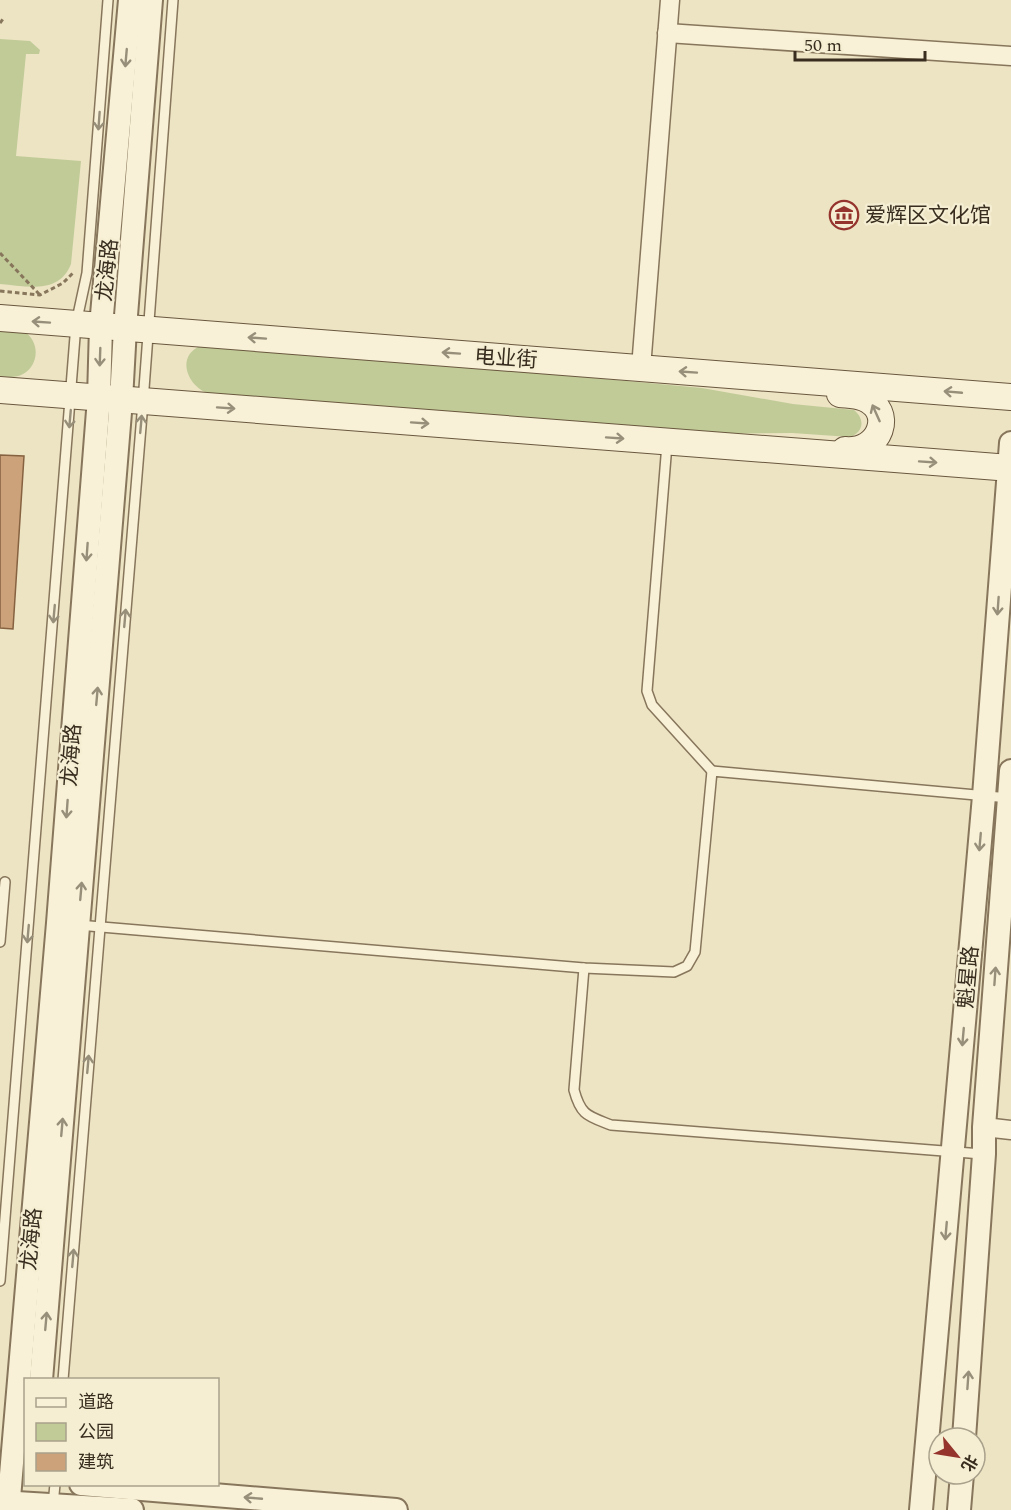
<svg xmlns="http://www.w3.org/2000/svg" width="1011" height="1510" font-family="Spectral,'Noto Sans SC',serif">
<rect width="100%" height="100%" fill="#ede4c4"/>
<!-- green -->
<g fill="#c1cb98">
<path d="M 0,39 L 30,41 L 40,50 L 39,54 L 26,54 L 16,156 L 81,161 L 71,264 C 59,295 26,286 0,284 Z"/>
<path d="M 0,327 C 8,328 17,328 23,331 C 40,340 40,365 23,374 C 16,378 8,377 0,376 Z"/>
<path d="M 214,343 L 702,388 L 793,404 L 854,410 C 865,419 864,432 850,437 L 792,433 L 695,434 L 210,394 C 188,388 175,357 200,346 C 204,344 210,344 214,343 Z"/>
</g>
<!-- building -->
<polygon fill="#cba27a" stroke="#866241" stroke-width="1.5" points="0,455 24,456 13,629 0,628"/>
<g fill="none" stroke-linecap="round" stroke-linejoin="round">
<!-- service casing -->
<g stroke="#87765b" stroke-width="12">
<g id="service">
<polyline points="667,444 647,691 652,705 712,771"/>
<polyline points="78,925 584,968 674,972 687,966 695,952 712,771 1009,798"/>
<polyline points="0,942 5,882"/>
<path d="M 584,968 L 574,1090 C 581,1116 588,1116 611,1125 L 982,1154"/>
<polyline points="0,1281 76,324 87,273 108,0"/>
<polyline points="63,1380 143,402 173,0"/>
<polyline points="53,1505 55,1484"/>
</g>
</g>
<!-- minor casing -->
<g stroke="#87765b" stroke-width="21">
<g id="minor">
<polyline points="667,33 1011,56"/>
<polyline points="641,368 670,0"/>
<polyline points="984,1127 1011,1130"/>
</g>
</g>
<!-- tertiary casing -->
<g stroke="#87765b" stroke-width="26">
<g id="tertiary">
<polyline points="41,1380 121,400 125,328 151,0"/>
<polyline points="964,1438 984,1154 984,1127 1011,771"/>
<polyline points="81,1484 396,1510"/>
<polyline points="0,1502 132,1510"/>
<polyline points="8,1510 58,923 99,398 101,326 130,0"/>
<polyline points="921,1510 984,796 1011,443"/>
<polyline points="959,1510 962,1474"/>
</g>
</g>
<!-- secondary casing -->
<g stroke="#69573e" stroke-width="28">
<g id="secondary">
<polyline points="0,318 1011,397"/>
<polyline points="0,390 1011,468"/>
<path d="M 840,394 C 848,395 857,395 864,398 C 895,411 881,453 845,450"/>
</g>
</g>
<!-- path -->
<g stroke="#87765b" stroke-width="3" stroke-dasharray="4.5 3" stroke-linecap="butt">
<polyline points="0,23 3,19"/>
<polyline points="0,253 40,295"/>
<polyline points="0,291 40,295 63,283 73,273"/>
</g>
<!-- service -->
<use href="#service" stroke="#f8f1d7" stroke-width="9"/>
<!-- minor -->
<use href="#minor" stroke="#f8f1d7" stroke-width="18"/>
<!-- tertiary -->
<use href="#tertiary" stroke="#f8f1d7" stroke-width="22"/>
<!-- secondary -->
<use href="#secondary" stroke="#f8f1d7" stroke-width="26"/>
</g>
<!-- one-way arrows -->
<defs><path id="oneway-shaft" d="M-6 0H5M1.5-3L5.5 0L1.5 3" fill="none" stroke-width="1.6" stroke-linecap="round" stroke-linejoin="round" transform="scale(1.5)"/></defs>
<g stroke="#988f7a">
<use href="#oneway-shaft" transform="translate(126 58) rotate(95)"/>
<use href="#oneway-shaft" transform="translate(99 121) rotate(94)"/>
<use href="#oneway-shaft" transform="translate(41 322) rotate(-176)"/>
<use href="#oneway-shaft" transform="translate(257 338) rotate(-176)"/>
<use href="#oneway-shaft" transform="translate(451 353) rotate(-176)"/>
<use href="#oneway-shaft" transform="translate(100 357) rotate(92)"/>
<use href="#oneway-shaft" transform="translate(688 372) rotate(-176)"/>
<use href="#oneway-shaft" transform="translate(953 392) rotate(-175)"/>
<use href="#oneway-shaft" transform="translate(226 408) rotate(4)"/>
<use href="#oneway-shaft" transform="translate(876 413) rotate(-114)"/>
<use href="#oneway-shaft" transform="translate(70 419) rotate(95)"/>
<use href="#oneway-shaft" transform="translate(420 423) rotate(4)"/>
<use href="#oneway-shaft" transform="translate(141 424) rotate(-85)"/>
<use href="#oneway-shaft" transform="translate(615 438) rotate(4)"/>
<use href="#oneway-shaft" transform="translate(928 462) rotate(4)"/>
<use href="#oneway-shaft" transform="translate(87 552) rotate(94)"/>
<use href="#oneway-shaft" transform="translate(998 606) rotate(94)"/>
<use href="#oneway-shaft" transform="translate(54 614) rotate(95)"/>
<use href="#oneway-shaft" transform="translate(125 618) rotate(-85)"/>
<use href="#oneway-shaft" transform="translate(97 696) rotate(-85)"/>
<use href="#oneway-shaft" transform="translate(67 809) rotate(94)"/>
<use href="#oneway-shaft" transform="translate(980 842) rotate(95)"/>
<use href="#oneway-shaft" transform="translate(81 891) rotate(-85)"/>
<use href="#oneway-shaft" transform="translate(28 934) rotate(95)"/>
<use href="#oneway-shaft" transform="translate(995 976) rotate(-86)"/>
<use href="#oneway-shaft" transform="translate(963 1037) rotate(95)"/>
<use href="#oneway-shaft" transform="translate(88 1064) rotate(-85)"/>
<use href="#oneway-shaft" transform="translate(62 1127) rotate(-85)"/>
<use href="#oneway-shaft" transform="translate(946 1231) rotate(95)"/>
<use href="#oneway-shaft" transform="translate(73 1258) rotate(-85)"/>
<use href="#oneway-shaft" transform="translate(46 1321) rotate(-85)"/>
<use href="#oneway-shaft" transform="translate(968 1380) rotate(-86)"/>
<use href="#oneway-shaft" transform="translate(253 1498) rotate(-175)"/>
</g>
<!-- icons -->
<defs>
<g id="museum-ring" transform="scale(1.5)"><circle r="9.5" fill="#f5eed3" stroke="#95342c" stroke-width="1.5"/><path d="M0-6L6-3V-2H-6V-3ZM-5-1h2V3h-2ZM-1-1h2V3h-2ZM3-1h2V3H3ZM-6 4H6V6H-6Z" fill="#95342c"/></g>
</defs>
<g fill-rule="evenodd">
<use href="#museum-ring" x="844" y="215"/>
</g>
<g text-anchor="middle" stroke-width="4.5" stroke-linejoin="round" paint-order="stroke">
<!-- poi labels -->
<g font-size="21" fill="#382d1e" stroke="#f5eed3" text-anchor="start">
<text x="865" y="222">爱辉区文化馆</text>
</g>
<!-- street labels -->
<g font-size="21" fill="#382d1e" stroke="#f5eed3">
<text transform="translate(107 270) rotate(-84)" y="7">龙海路</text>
<text transform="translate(506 358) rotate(4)" y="7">电业街</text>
<text transform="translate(71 755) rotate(-86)" y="7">龙海路</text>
<text transform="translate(968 977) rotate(-85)" y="7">魁星路</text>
<text transform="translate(31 1239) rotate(-85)" y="7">龙海路</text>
</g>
</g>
<!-- legend -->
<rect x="24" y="1378" width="195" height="108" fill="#f5eed3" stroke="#a9a18b" stroke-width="1.5"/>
<rect x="36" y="1398" width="30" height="9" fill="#f8f1d7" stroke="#a9a18b" stroke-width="1.5"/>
<text x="78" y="1408" font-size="18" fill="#382d1e">道路</text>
<rect x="36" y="1423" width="30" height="18" fill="#c1cb98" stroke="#a9a18b" stroke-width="1.5"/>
<text x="78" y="1438" font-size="18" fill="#382d1e">公园</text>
<rect x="36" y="1453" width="30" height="18" fill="#cba27a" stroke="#a9a18b" stroke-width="1.5"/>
<text x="78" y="1468" font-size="18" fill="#382d1e">建筑</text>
<!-- north arrow -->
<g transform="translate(957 1456) rotate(120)"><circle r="28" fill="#f5eed3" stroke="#a9a18b" stroke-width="1.5"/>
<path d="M0-4.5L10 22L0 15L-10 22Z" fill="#95342c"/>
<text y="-9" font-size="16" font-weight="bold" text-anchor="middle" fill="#382d1e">北</text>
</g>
<!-- scale -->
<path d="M795 51v9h130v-9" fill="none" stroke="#382d1e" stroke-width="3"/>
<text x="804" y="51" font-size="18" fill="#382d1e" stroke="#f5eed3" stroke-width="4.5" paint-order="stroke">50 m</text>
</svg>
